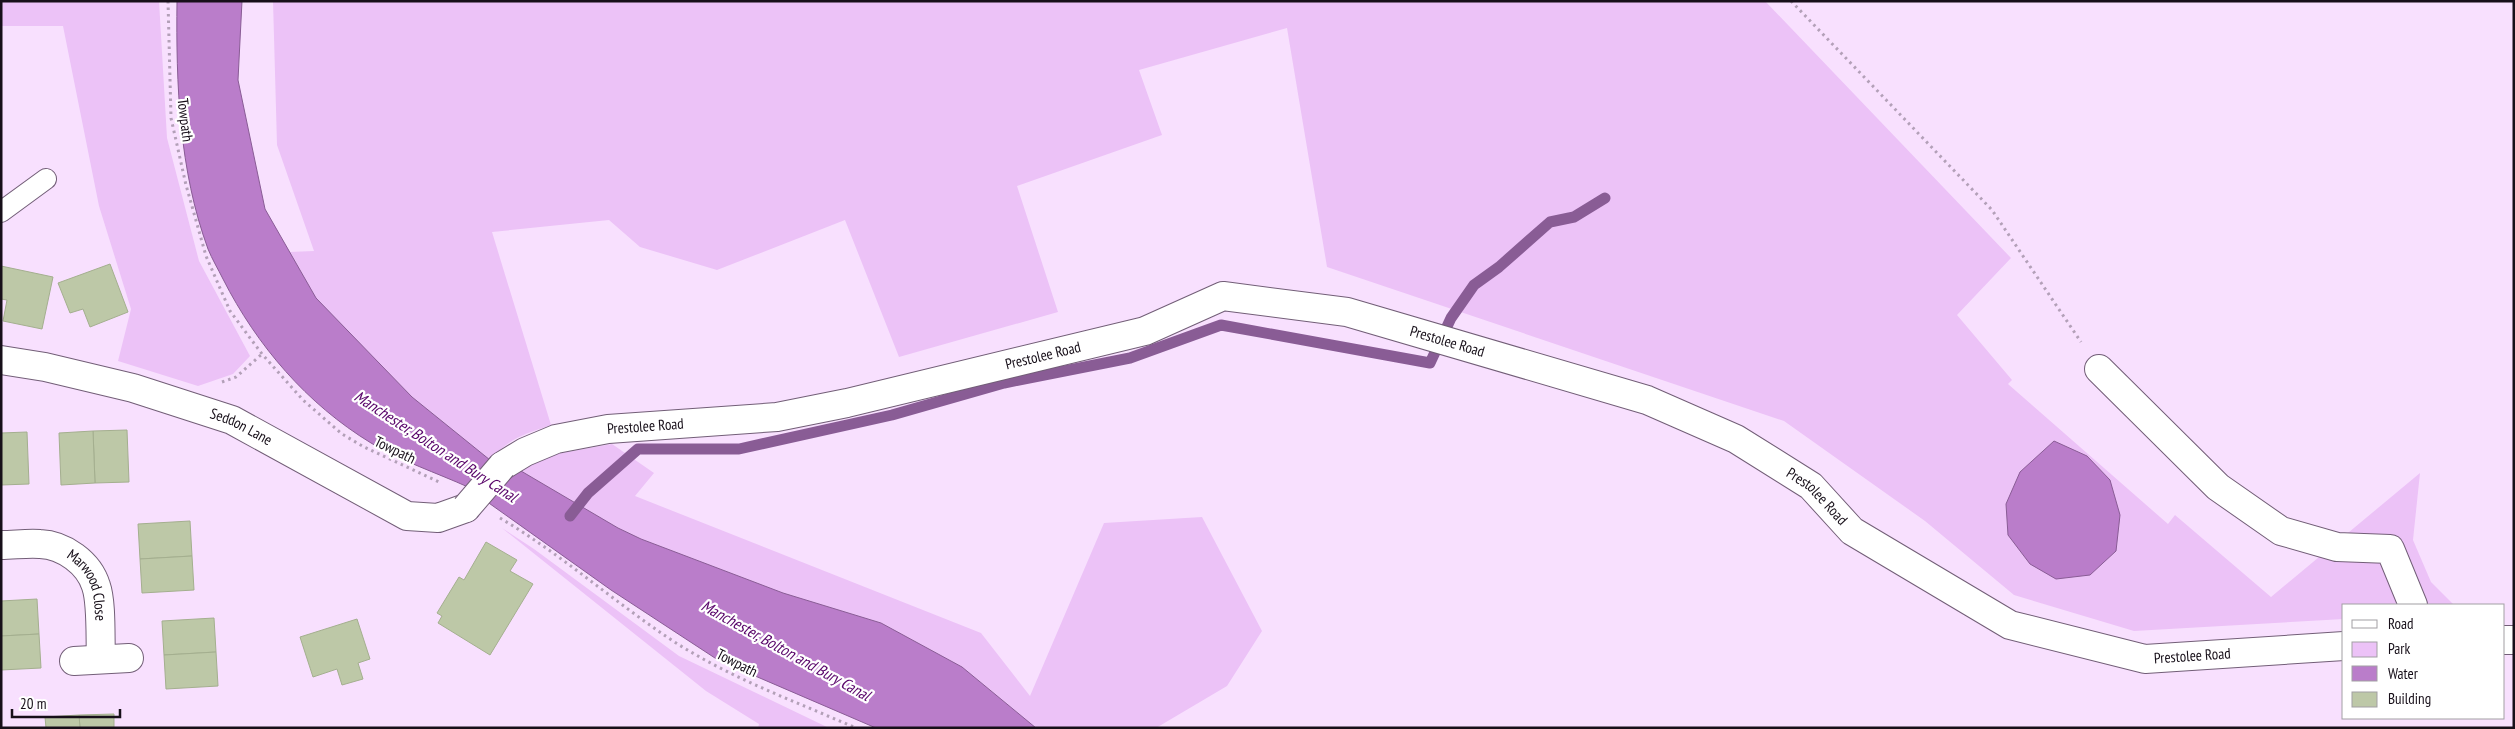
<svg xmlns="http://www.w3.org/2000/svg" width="2515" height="729" font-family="'PT Sans Narrow',sans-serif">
<rect width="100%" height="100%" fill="#f8e0fe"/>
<!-- green -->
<g fill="#ecc2f7">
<polygon points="1,1 159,1 167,138 199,261 250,356 233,374 198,386 118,361 131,309 99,206 63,26 1,26"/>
<path d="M 273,1 L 1765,1 L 2011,258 L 1957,315 L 2012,380 L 2008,384 L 2168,524 L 2175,515 L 2271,597 L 2420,473 L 2413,540 L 2431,582 L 2454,605 L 2344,605 L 2344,619 L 2134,631 L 2014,595 L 1925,521 L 1784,421 L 1327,267 L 1287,28 L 1139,70 L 1162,135 L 1017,186 L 1058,312 L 899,357 L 845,220 L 717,270 L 640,247 L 609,220 L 492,232 L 551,425 C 525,434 509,438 490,460 L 412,397 L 315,298 L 289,252 L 314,251 L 277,145 Z"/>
<polygon points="612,444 654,473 635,496 981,633 1030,696 1104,523 1202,517 1262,631 1227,686 1156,728 1036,728 962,667 881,623 783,593 641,539 618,528 521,471 528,462 556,454"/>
<polygon points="502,528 534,549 679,656 829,728 758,728 759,724 706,691"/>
</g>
<!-- water -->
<g fill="#ba7dca" stroke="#895c95">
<path d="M 177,1 L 242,1 L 238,80 L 265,209 L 316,298 L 412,397 L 490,460 L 468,487 C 437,473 401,461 371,443 C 307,404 257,346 223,279 C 218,269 212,259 208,249 C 179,170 176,84 177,1 Z"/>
<polygon points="2054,441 2087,456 2110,480 2120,515 2116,551 2090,575 2056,579 2030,564 2008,535 2006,504 2020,472"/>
<polygon points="521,471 618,528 641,539 783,593 881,623 962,667 1036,728 876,728 718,660 611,590 486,501 514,472"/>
</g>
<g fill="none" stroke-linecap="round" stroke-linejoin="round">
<!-- stream -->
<polyline stroke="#895c95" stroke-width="11" points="570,516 588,493 638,449 739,449 892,415 1004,383 1130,358 1221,325 1430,363 1451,318 1474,285 1499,267 1550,222 1574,217 1605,198"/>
</g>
<!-- building -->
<g fill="#bdc8a7" stroke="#a4af8f">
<polygon points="110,264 128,312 90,327 83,309 70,313 58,283"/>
<polygon points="1,266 53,277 42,329 3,321 7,300 1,299"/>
<polygon points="127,430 129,482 95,483 93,431"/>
<polygon points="93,431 95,483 61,485 59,433"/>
<polygon points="27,432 29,484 1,485 1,433"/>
<polygon points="190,521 192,556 140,559 138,524"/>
<polygon points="486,542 517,560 510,571 533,584 490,655 438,623 442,616 437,613 459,577 464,580"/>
<polygon points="192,556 194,590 142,593 140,559"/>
<polygon points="37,599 39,634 1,636 1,601"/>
<polygon points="214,618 216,652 164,655 162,621"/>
<polygon points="357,619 370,659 358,663 363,679 342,685 337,669 313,677 300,637"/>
<polygon points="39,634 41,668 1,670 1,636"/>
<polygon points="216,652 218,686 166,689 164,655"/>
<polygon points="114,714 114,728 80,728 79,715"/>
<polygon points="79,715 80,728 46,728 45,717"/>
</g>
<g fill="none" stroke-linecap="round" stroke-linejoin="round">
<!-- lane casing -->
<g stroke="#725e77" stroke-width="22">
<polyline id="lane" points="1,212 46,179"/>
</g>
<!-- street casing -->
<g stroke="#725e77" stroke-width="30">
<g id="street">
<path id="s1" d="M 1,360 L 45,367 L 133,388 L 232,420 L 407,516 L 438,518 L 466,508"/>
<polyline points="2099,369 2218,487 2281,531 2337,547 2390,549 2413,605"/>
<path id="s2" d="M 502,466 L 525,452 L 556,439 L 608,429 L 777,417 L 847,403 L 1145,331 L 1223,296 L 1347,312 L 1647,400 L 1736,439 L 1811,486 L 1852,531 L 2010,625 L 2145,659 L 2344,646"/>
<path id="s3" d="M 1,545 C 14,545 27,543 40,544 C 64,545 89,563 96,586 C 102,603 100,640 101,659"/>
<polyline points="2504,640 2514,640"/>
<polyline points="74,661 129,658"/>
</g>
</g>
<!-- path -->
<g stroke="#b3a0b8" stroke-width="3" stroke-dasharray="2.5 4" stroke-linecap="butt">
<polyline points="168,1 171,118 186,185 206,256 230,311 262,354 303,400 342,434 364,447 439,482"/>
<polyline points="1791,1 1992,210 2081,342"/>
<polyline points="222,382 236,377 262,354"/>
<path d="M 500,518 C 559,553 611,599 667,637 C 725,676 792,700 856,728"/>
</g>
<!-- lane -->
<use href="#lane" stroke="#fff" stroke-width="20"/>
<!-- street -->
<use href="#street" stroke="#fff" stroke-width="28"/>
<!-- street-bridge casing -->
<g stroke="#725e77" stroke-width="30" stroke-linecap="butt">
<polyline id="street-bridge" points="466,508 502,466"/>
</g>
<!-- street-bridge -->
<use href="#street-bridge" stroke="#fff" stroke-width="28"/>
</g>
<g text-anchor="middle" stroke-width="4.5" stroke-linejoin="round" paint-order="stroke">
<!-- street labels -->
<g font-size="15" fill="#170f19" stroke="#fff">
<text transform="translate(185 120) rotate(83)" y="5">Towpath</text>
<text dy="5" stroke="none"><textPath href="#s2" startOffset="976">Prestolee Road</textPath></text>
<text dy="5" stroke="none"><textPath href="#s2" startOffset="556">Prestolee Road</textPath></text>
<text dy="5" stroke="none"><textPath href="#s2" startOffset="151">Prestolee Road</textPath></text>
<text dy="5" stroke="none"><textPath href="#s1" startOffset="250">Seddon Lane</textPath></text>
<text transform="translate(395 450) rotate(26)" y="5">Towpath</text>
<text dy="5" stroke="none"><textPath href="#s2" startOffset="1381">Prestolee Road</textPath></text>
<text dy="5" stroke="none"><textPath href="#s3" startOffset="109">Marwood Close</textPath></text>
<text dy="5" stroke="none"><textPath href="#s2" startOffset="1801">Prestolee Road</textPath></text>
<text transform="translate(737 663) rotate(27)" y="5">Towpath</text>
</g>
<!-- water labels -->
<g font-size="16" font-style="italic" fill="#580469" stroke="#fff">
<text transform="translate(436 446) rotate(33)" y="6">Manchester, Bolton and Bury Canal</text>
<text transform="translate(786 650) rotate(29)" y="6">Manchester, Bolton and Bury Canal</text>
</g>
</g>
<!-- border -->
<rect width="2515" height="729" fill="none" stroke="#170f19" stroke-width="5"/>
<!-- legend -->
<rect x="2342" y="604" width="162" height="115" fill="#ffffff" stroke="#a29fa3"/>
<rect x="2352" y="620" width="25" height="8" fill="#ffffff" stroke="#a29fa3"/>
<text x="2388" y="629" font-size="15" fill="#170f19">Road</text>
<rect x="2352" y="642" width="25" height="15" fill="#ecc2f7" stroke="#a29fa3"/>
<text x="2388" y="654" font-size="15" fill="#170f19">Park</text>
<rect x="2352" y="666" width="25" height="15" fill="#ba7dca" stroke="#a29fa3"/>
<text x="2388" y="679" font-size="15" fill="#170f19">Water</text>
<rect x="2352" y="692" width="25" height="15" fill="#bdc8a7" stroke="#a29fa3"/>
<text x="2388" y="704" font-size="15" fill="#170f19">Building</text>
<!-- scale -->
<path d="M12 709v8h108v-8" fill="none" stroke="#170f19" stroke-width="2.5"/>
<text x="20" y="709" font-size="15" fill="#170f19" stroke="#ffffff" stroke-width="4" paint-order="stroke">20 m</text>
</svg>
